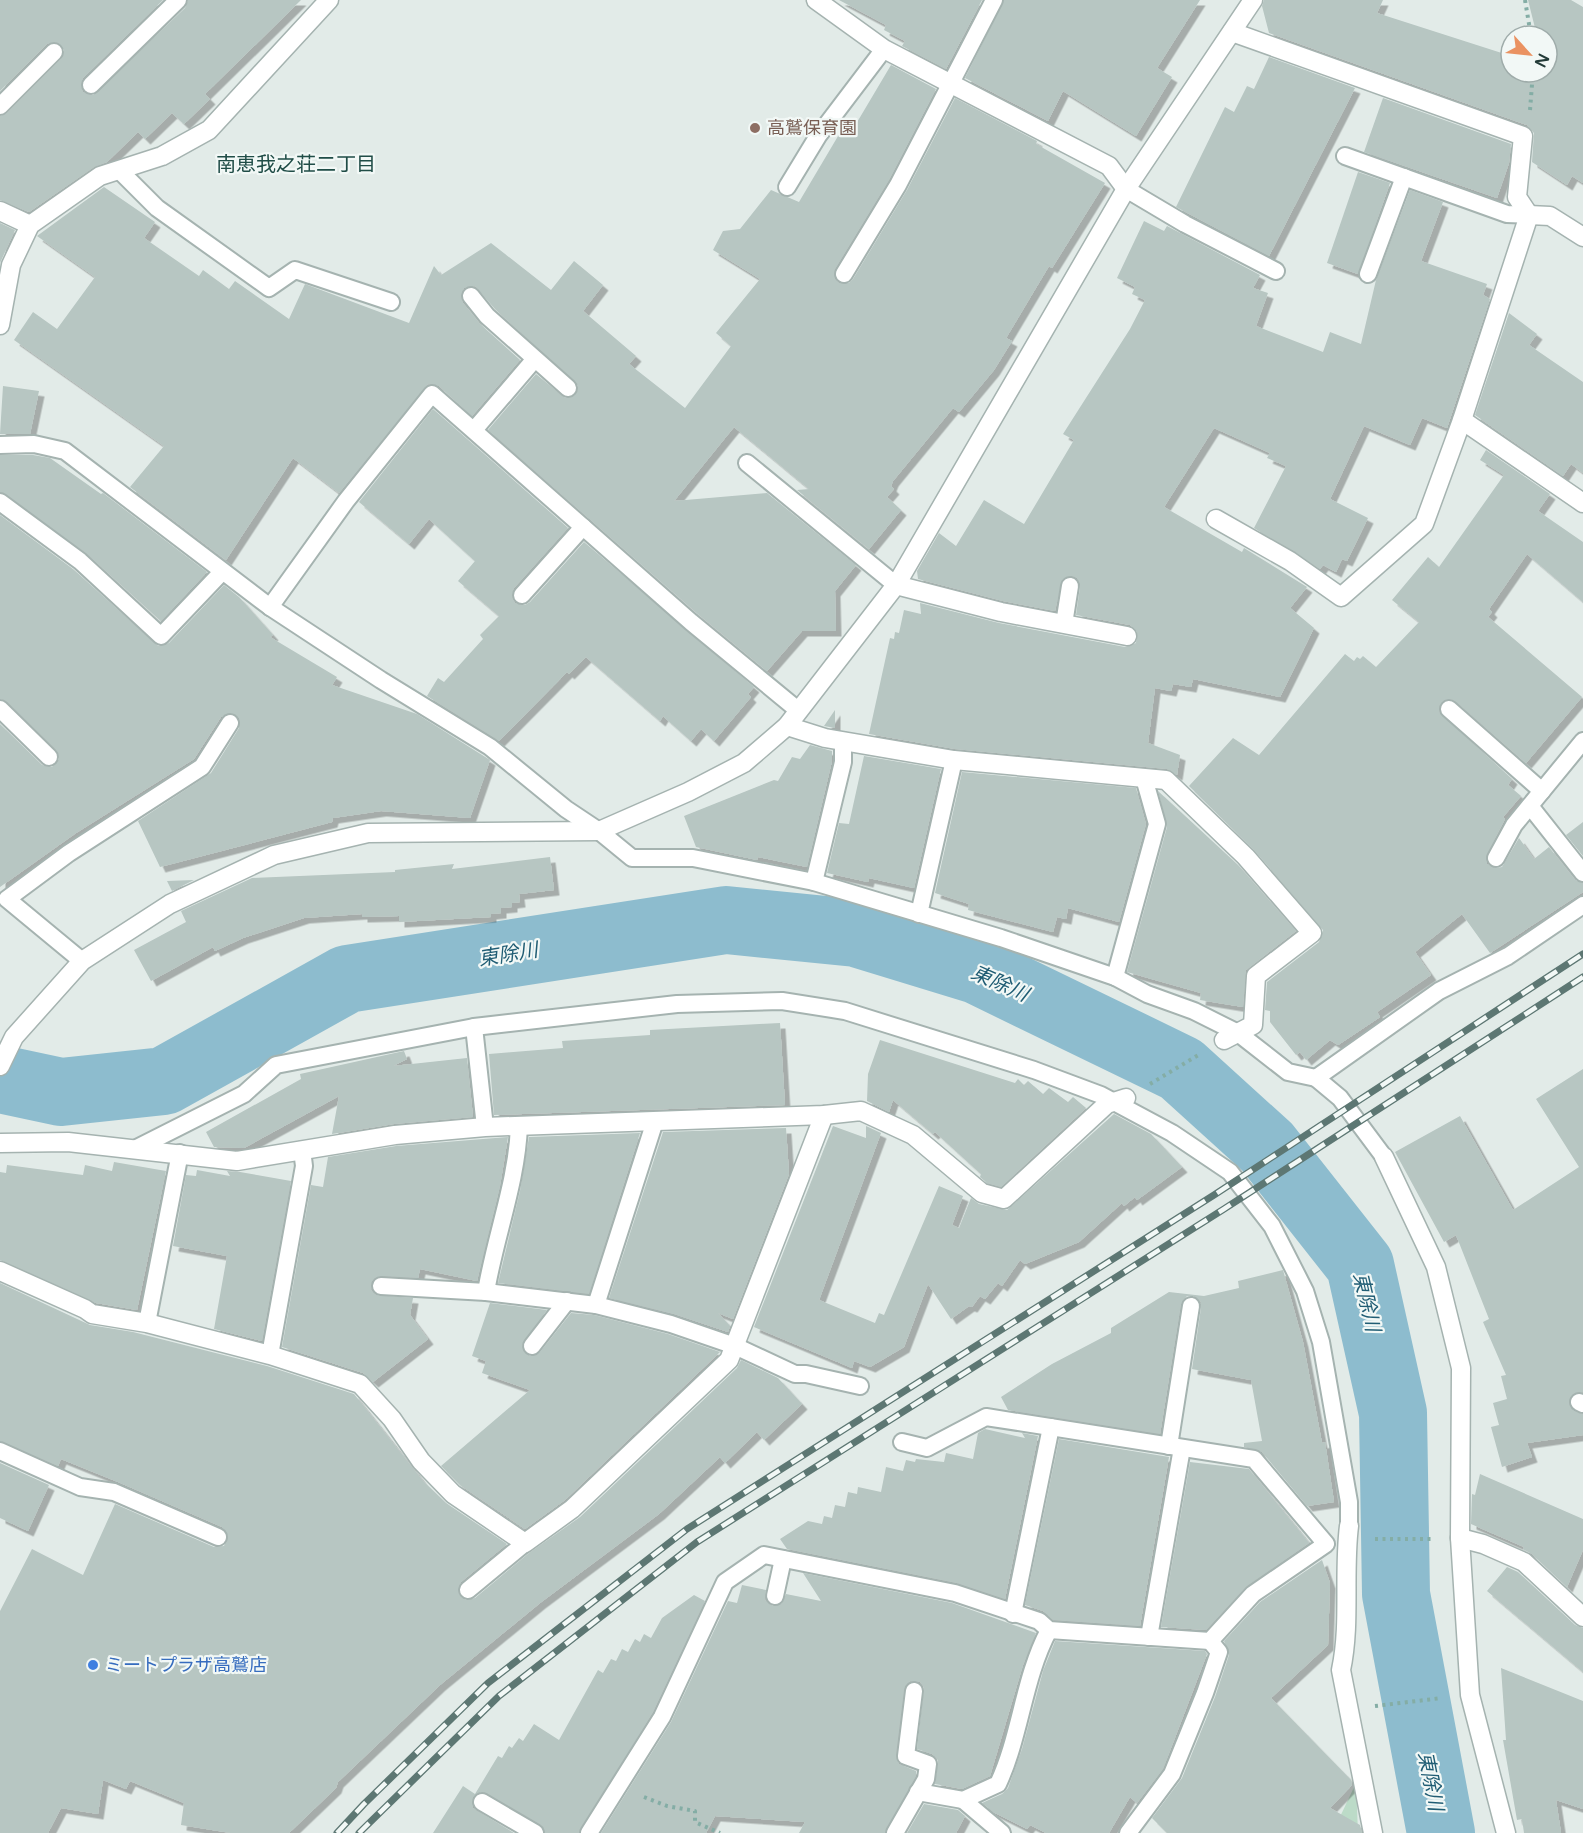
<svg xmlns="http://www.w3.org/2000/svg" width="1583" height="1833" font-family="'Varela Round','Noto Sans JP',sans-serif">
<defs>
<filter id="shadow"><feDropShadow dx="5.5" dy="5.5" stdDeviation="0" flood-color="#0004"/></filter>
</defs>
<rect width="100%" height="100%" fill="#e2ebe8"/>
<!-- green -->
<polygon fill="#bcdbc8" points="1356,1783 1358,1833 1328,1833 1338,1821"/>
<g fill="none" stroke-linecap="round" stroke-linejoin="round">
<!-- river -->
<polyline stroke="#8dbcce" stroke-width="68" points="0,1079 61,1092 164,1081 347,979 726,920 856,933 977,970 1181,1069 1267,1147 1360,1265 1393,1413 1396,1594 1441,1833"/>
</g>
<!-- building -->
<g fill="#b7c6c2" filter="url(#shadow)">
<polygon points="0,0 163,0 83,78 81,83 83,92 93,95 185,8 188,0 301,0 205,94 210,99 184,124 172,113 145,139 138,132 107,162 94,167 29,212 0,200 0,116 7,113 61,59 64,50 57,42 47,44 0,91"/>
<polygon points="839,0 982,0 946,69 902,46 905,41 884,30 886,25"/>
<polygon points="1004,0 1200,0 1157,68 1172,77 1136,136 1063,91 1048,121 965,78"/>
<polygon points="1264,0 1383,0 1377,13 1511,56 1511,72 1547,72 1547,36 1537,36 1528,0 1571,0 1583,7 1583,183 1572,176 1567,185 1532,162 1534,133 1527,125 1269,33 1262,6"/>
<polygon points="1269,57 1355,88 1269,256 1176,207 1225,107 1234,112 1247,86 1254,89"/>
<polygon points="891,65 936,89 889,180 835,269 835,279 839,283 849,283 853,279 907,190 955,98 1037,141 1036,144 1105,183 1052,268 1049,266 1006,338 1012,341 994,370 959,412 953,408 893,481 891,486 894,489 887,497 901,510 869,549 797,490 809,489 734,427 674,501 767,493 856,565 835,591 836,631 802,631 767,671 698,614 488,430 536,374 565,398 575,395 578,385 495,309 475,286 464,288 461,297 463,303 480,324 520,360 472,416 439,386 428,384 339,493 293,458 226,560 130,487 164,446 14,340 33,312 57,329 95,277 37,236 104,187 155,222 144,238 199,276 203,270 229,289 235,281 289,319 305,284 409,323 434,266 441,275 491,243 551,290 574,261 603,285 583,311 636,356 629,364 685,408 731,346 716,333 760,279 713,250 723,231 740,229 771,190 799,202 844,126 847,128 851,121 856,124"/>
<polygon points="1383,98 1511,144 1509,163 1497,198 1364,152"/>
<polygon points="1358,172 1390,183 1358,274 1327,263"/>
<polygon points="1410,190 1443,202 1421,261 1487,284 1483,295 1490,299 1447,428 1422,418 1410,445 1364,426 1330,499 1368,518 1347,561 1342,559 1336,572 1323,565 1320,569 1254,528 1286,466 1267,458 1270,453 1214,428 1164,507 1242,552 1244,548 1307,587 1290,608 1314,628 1280,697 1193,679 1191,687 1173,684 1171,691 1155,688 1148,743 1180,755 1177,775 1167,769 955,749 869,734 890,638 894,639 895,632 899,633 904,610 921,614 920,603 999,623 1125,647 1136,643 1137,632 1130,625 1076,615 1080,587 1077,578 1072,576 1062,580 1055,611 1003,601 918,579 917,571 939,533 956,546 984,500 1024,524 1074,440 1063,434 1130,329 1145,300 1132,294 1135,287 1117,278 1144,221 1164,231 1167,226 1260,275 1253,288 1268,293 1256,326 1323,352 1330,332 1361,344 1376,280"/>
<polygon points="0,223 15,230 0,263"/>
<polygon points="1509,313 1537,334 1529,345 1583,382 1583,473 1571,464 1563,476 1475,415"/>
<polygon points="3,386 39,391 30,434 0,434"/>
<polygon points="433,409 568,528 514,588 512,598 515,603 525,605 530,602 584,542 754,687 748,694 751,697 714,741 701,729 691,741 663,716 660,721 586,657 569,674 567,672 499,741 427,696 438,678 444,682 483,639 480,635 499,616 458,581 475,561 429,519 409,544 359,502"/>
<polygon points="1486,450 1550,494 1538,511 1583,542 1583,602 1527,554 1489,609 1492,612 1488,617 1582,697 1526,763 1455,701 1450,699 1442,702 1439,712 1512,779 1508,785 1521,796 1503,817 1505,819 1487,854 1487,864 1496,868 1502,867 1519,838 1534,859 1549,847 1575,880 1583,883 1583,892 1490,953 1462,914 1415,952 1431,975 1377,1012 1380,1017 1338,1045 1330,1040 1306,1060 1300,1052 1296,1055 1270,1022 1270,1011 1265,1010 1267,982 1319,942 1323,930 1254,850 1189,786 1233,738 1259,755 1345,654 1354,661 1357,657 1360,659 1363,656 1376,667 1419,622 1392,600 1428,557 1439,567 1504,475 1480,460"/>
<polygon points="0,455 33,455 50,458 101,494 103,493 207,572 161,621 86,553 0,492"/>
<polygon points="0,515 73,569 158,646 169,643 224,585 239,597 273,635 270,637 337,677 332,685 417,714 490,760 470,818 381,811 333,818 332,822 160,867 138,821 211,773 239,728 239,718 230,713 221,717 194,759 76,833 0,887 0,724 42,765 52,767 59,759 56,750 7,702 0,699"/>
<polygon points="835,710 835,728 824,726"/>
<polygon points="810,745 832,751 832,761 807,867 758,857 757,860 696,847 684,816 774,780 778,781 792,757 800,759"/>
<polygon points="864,756 941,769 914,888 869,878 868,882 827,873 839,823 849,824"/>
<polygon points="962,772 1136,788 1146,824 1119,922 1068,908 1066,919 1057,917 1053,932 968,910 969,904 935,893"/>
<polygon points="1158,791 1238,865 1296,931 1246,970 1243,1007 1200,1000 1201,993 1127,972 1167,827"/>
<polygon points="1583,822 1583,856 1566,835"/>
<polygon points="550,857 554,890 519,894 520,902 512,903 512,907 501,908 501,913 491,914 491,917 399,922 399,916 362,917 362,914 304,918 243,938 215,951 213,947 151,981 134,950 186,922 181,911 252,878 395,872 395,870 454,864 452,869"/>
<polygon points="194,880 172,891 167,881"/>
<polygon points="780,1023 785,1105 494,1115 489,1054 563,1048 562,1041 650,1035 650,1030"/>
<polygon points="880,1040 1015,1083 1018,1079 1024,1085 1028,1081 1043,1094 1049,1088 1068,1102 1073,1097 1086,1108 1001,1187 987,1183 980,1177 981,1174 935,1132 933,1134 893,1100 889,1112 867,1101 868,1074"/>
<polygon points="404,1051 407,1059 393,1066 467,1058 473,1117 394,1124 332,1134 339,1096 244,1148 214,1147 206,1132 301,1079 300,1074"/>
<polygon points="1583,1069 1583,1392 1573,1394 1569,1402 1574,1411 1583,1414 1583,1435 1527,1443 1532,1457 1502,1467 1491,1427 1499,1425 1493,1403 1507,1399 1501,1376 1506,1375 1483,1322 1489,1319 1456,1235 1444,1242 1395,1152 1460,1116 1513,1210 1579,1167 1536,1099"/>
<polygon points="1114,1114 1151,1134 1182,1167 1137,1200 1135,1197 1124,1206 1122,1203 1079,1242 1025,1264 1020,1260 1002,1286 998,1283 985,1299 980,1296 972,1307 969,1306 951,1319 928,1284 904,1347 870,1367 854,1361 852,1368 754,1327 833,1126 866,1138 866,1126 881,1133 819,1300 875,1323 879,1313 884,1315 939,1186 963,1196 952,1225 959,1228 971,1198 979,1204 1007,1210"/>
<polygon points="786,1128 789,1174 733,1319 718,1313 730,1326 728,1332 674,1314 609,1298 663,1132"/>
<polygon points="640,1133 589,1294 498,1283 520,1191 529,1137"/>
<polygon points="508,1137 500,1186 477,1281 420,1269 418,1278 382,1276 372,1281 371,1290 376,1295 413,1298 410,1315 428,1339 373,1382 363,1373 282,1347 311,1185 323,1187 328,1157 396,1146"/>
<polygon points="114,1162 166,1171 137,1310 96,1303 0,1260 0,1172 6,1173 7,1165 83,1175 85,1165 112,1171"/>
<polygon points="197,1170 230,1176 227,1171 240,1172 291,1181 262,1341 214,1329 227,1256 173,1246 186,1175 196,1176"/>
<polygon points="1283,1270 1303,1342 1322,1443 1325,1442 1334,1502 1307,1506 1262,1452 1244,1447 1244,1443 1262,1441 1251,1380 1192,1369 1201,1308 1201,1302 1193,1296 1187,1296 1181,1304 1160,1434 1008,1410 1001,1397 1052,1364 1111,1333 1111,1328 1169,1292 1204,1296 1239,1288 1238,1281"/>
<polygon points="0,1283 90,1325 133,1332 267,1366 354,1394 423,1481 446,1503 507,1544 461,1582 458,1592 465,1600 475,1598 529,1553 580,1517 737,1368 741,1360 778,1378 802,1404 764,1440 757,1432 725,1463 720,1457 659,1514 540,1603 440,1685 338,1782 336,1788 289,1833 231,1833 181,1825 184,1803 130,1781 126,1789 103,1780 98,1814 61,1808 48,1833 0,1833 0,1611 32,1549 83,1575 115,1504 214,1547 224,1546 228,1536 222,1527 118,1482 61,1459 58,1466 0,1441"/>
<polygon points="490,1303 547,1310 522,1344 523,1350 530,1356 540,1352 571,1313 594,1315 668,1334 720,1352 565,1500 525,1529 460,1485 441,1466 530,1390 482,1373 486,1361 472,1356"/>
<polygon points="985,1429 1025,1438 1022,1433 1038,1436 1005,1599 957,1583 787,1549 780,1539 808,1521 822,1524 824,1516 832,1518 835,1505 845,1507 848,1492 857,1494 858,1487 881,1492 886,1467 903,1471 906,1460 915,1462 916,1459 944,1462 946,1453 973,1459 978,1433"/>
<polygon points="1059,1439 1169,1457 1140,1626 1053,1620 1043,1611 1025,1605"/>
<polygon points="1190,1462 1249,1469 1309,1543 1247,1586 1206,1630 1161,1627"/>
<polygon points="0,1463 49,1485 28,1531 0,1518"/>
<polygon points="1480,1474 1583,1519 1583,1550 1567,1587 1532,1554 1523,1549 1524,1547 1471,1524 1472,1494 1475,1495"/>
<polygon points="1322,1560 1330,1583 1328,1645 1271,1698 1351,1780 1352,1785 1330,1808 1360,1825 1362,1833 1167,1833 1152,1818 1182,1778 1215,1697 1229,1655 1224,1641 1260,1602"/>
<polygon points="1507,1567 1518,1572 1575,1625 1583,1628 1583,1672 1487,1591"/>
<polygon points="803,1573 952,1603 1036,1633 1023,1665 990,1776 962,1789 935,1784 938,1760 932,1754 917,1749 924,1687 920,1682 910,1681 904,1690 896,1755 899,1764 916,1771 916,1776 885,1833 799,1833 805,1822 715,1816 706,1833 601,1833 671,1722 728,1601 737,1603 742,1585 766,1590 765,1600 773,1606 782,1603 786,1594 821,1601"/>
<polygon points="694,1595 705,1601 653,1712 579,1833 545,1833 540,1824 481,1792 473,1797 473,1808 514,1833 433,1833 463,1786 475,1794 498,1756 502,1758 509,1746 512,1748 519,1738 523,1741 534,1724 559,1740 598,1670 603,1673 611,1659 616,1661 622,1649 628,1652 635,1639 640,1642 644,1634 651,1638 662,1618"/>
<polygon points="1055,1641 1205,1651 1207,1654 1163,1769 1137,1803 1130,1797 1109,1833 1046,1833 1030,1825 1027,1829 993,1812 982,1803 1002,1794 1008,1788 1022,1749 1043,1671"/>
<polygon points="1501,1668 1583,1701 1583,1809 1556,1800 1561,1833 1524,1833 1522,1819 1517,1820 1503,1740 1506,1740"/>
<polygon points="924,1804 958,1810 965,1816 956,1833 907,1833"/>
</g>
<g fill="none" stroke-linecap="round" stroke-linejoin="round">
<!-- lane casing -->
<g stroke="#a5b3b0" stroke-width="20">
<g id="lane">
<polyline points="91,85 178,0"/>
<polyline points="0,106 54,52"/>
<polyline points="1345,156 1507,214 1529,215"/>
<polyline points="120,171 157,208 269,288 295,270 391,302"/>
<polyline points="787,187 818,136 884,49"/>
<polyline points="1126,189 1185,224 1276,271"/>
<polyline points="844,274 898,185 994,0"/>
<polyline points="1368,274 1404,177"/>
<polyline points="471,296 487,316 568,388"/>
<polyline points="474,430 534,360"/>
<polyline points="0,445 34,444 65,451 270,607 381,680 490,747 566,809 599,831 632,858 693,858 814,882 1001,938 1115,977 1147,994 1194,1011 1238,1033 1288,1072 1316,1078 1439,991 1508,956 1583,905"/>
<polyline points="747,463 896,585"/>
<polyline points="0,502 80,561 161,636 222,572"/>
<polyline points="522,595 583,527"/>
<polyline points="270,607 346,501 432,394 691,622 799,711"/>
<polyline points="1064,624 1070,586"/>
<polyline points="0,709 49,757"/>
<polyline points="1449,709 1542,791"/>
<polyline points="1530,806 1583,873"/>
<polyline points="1496,858 1514,825 1583,741"/>
<polyline points="814,882 843,762 843,741"/>
<polyline points="919,914 954,760"/>
<polyline points="82,961 7,899 69,853 202,767 230,723"/>
<polyline points="1115,977 1157,824 1144,778"/>
<polyline points="474,1027 485,1127"/>
<polyline points="1316,1078 1340,1098 1384,1157"/>
<polyline points="135,1149 244,1094 276,1065 474,1027 677,1004 782,1001 845,1011 1034,1070 1101,1095 1172,1133 1230,1172 1272,1226 1305,1291 1321,1342 1349,1502 1349,1526"/>
<polyline points="381,1286 486,1292 596,1305 671,1324 735,1346 795,1374 806,1374 860,1386"/>
<path d="M 486,1292 C 495,1237 517,1182 519,1126"/>
<polyline points="596,1305 655,1121"/>
<polyline points="147,1323 180,1153"/>
<polyline points="532,1346 567,1301"/>
<polyline points="270,1355 304,1166 302,1150"/>
<polyline points="1579,1402 1583,1404"/>
<polyline points="1169,1446 1191,1306"/>
<polyline points="0,1451 80,1487 114,1492 218,1537"/>
<polyline points="468,1590 525,1543"/>
<polyline points="775,1596 783,1559"/>
<polyline points="1013,1614 1051,1427"/>
<polyline points="1149,1637 1182,1448"/>
<path d="M 918,1792 L 963,1800 L 998,1784 C 1021,1735 1023,1679 1049,1630"/>
<polyline points="963,1800 1002,1833"/>
<polyline points="482,1802 535,1833"/>
<polyline points="589,1833 662,1717 725,1582 764,1555 955,1593 1039,1621 1049,1630 1210,1641 1253,1594 1326,1544 1254,1459 986,1417 927,1448 902,1442"/>
<polyline points="895,1833 926,1779 928,1764 906,1756 914,1691"/>
<polyline points="1128,1833 1172,1774 1205,1693 1219,1652 1210,1641"/>
</g>
</g>
<!-- street casing -->
<g stroke="#a5b3b0" stroke-width="21">
<g id="street">
<polyline points="816,0 884,49 1109,166 1126,189"/>
<polyline points="1232,32 1523,136 1517,197 1529,215"/>
<polyline points="0,211 30,225"/>
<polyline points="1529,215 1550,216 1583,237"/>
<polyline points="0,325 11,265 30,225 100,176 162,156 209,130 329,0"/>
<polyline points="1462,420 1583,503"/>
<polyline points="1216,519 1290,561 1341,597 1424,524 1462,420 1529,215"/>
<polyline points="896,585 1001,612 1127,636"/>
<polyline points="787,726 825,738 954,760 1166,780 1246,857 1312,933 1256,976 1253,1025 1224,1040"/>
<polyline points="0,1066 14,1037 82,961 170,904 274,855 368,833 599,831 688,792 744,763 787,726 896,585 1126,189 1253,0"/>
<polyline points="0,1143 68,1142 237,1161 395,1135 485,1127 824,1115 861,1111 913,1135 982,1193 1004,1199 1107,1104 1126,1098"/>
<polyline points="1384,1157 1436,1267 1461,1368 1460,1538 1470,1695 1506,1833"/>
<polyline points="0,1271 85,1309 92,1314 147,1323 270,1355 360,1384 392,1419 421,1461 453,1494 525,1543 572,1509 729,1360 824,1115"/>
<path d="M 1349,1526 C 1343,1574 1351,1623 1341,1670 L 1373,1833"/>
<polyline points="1460,1538 1483,1544 1524,1562 1583,1617"/>
</g>
</g>
<!-- path -->
<g stroke="#84ada5" stroke-width="4" stroke-dasharray="3 4.5" stroke-linecap="butt">
<polyline points="1525,0 1531,36"/>
<polyline points="1530,110 1533,72"/>
<polyline points="1150,1084 1200,1054"/>
<polyline points="1375,1539 1434,1539"/>
<polyline points="1375,1706 1442,1698"/>
<polyline points="644,1797 667,1806 695,1811 695,1822 720,1833"/>
</g>
<!-- lane -->
<use href="#lane" stroke="#fff" stroke-width="16"/>
<!-- street -->
<use href="#street" stroke="#fff" stroke-width="18"/>
<!-- rail casing -->
<g stroke="#5d7773" stroke-width="7">
<g id="rail">
<polyline points="337,1833 364,1804 488,1683 687,1529 1214,1195 1583,954"/>
<polyline points="359,1833 499,1696 697,1542 1224,1209 1583,977"/>
</g>
</g>
<!-- rail -->
<use href="#rail" stroke="#f2f8f6" stroke-width="4.5" stroke-dasharray="14" stroke-linecap="butt"/>
</g>
<!-- markers -->
<circle fill="#8d6e63" stroke="#f2f8f6" stroke-width="2" cx="755" cy="128" r="6"/>
<circle fill="#3f7fe0" stroke="#f2f8f6" stroke-width="2" cx="93" cy="1665" r="6"/>
<g text-anchor="middle" stroke-width="4.5" stroke-linejoin="round" paint-order="stroke">
<!-- education labels -->
<g font-size="18" fill="#785e54" stroke="#f2f8f6" text-anchor="start">
<text x="767" y="134">高鷲保育園</text>
</g>
<!-- shop labels -->
<g font-size="18" fill="#366cbe" stroke="#f2f8f6" text-anchor="start">
<text x="105" y="1671">ミートプラザ高鷲店</text>
</g>
<!-- neighbourhood labels -->
<g font-size="20" fill="#204d47" stroke="#f2f8f6">
<text x="296" y="171">南恵我之荘二丁目</text>
</g>
<!-- water labels -->
<g font-size="20" font-style="italic" fill="#205d74" stroke="#f2f8f6">
<text transform="translate(508 954) rotate(-9)" y="7">東除川</text>
<text transform="translate(1000 983) rotate(24)" y="7">東除川</text>
<text transform="translate(1367 1302) rotate(77)" y="7">東除川</text>
<text transform="translate(1431 1781) rotate(79)" y="7">東除川</text>
</g>
</g>
<!-- north arrow -->
<g transform="translate(1529 54) rotate(117)"><circle r="28" fill="#f2f8f6" stroke="#9facaa" stroke-width="1.5"/>
<path d="M0-4.5L10 22L0 15L-10 22Z" fill="#ea9261"/>
<text y="-9" font-size="16" font-weight="bold" text-anchor="middle" fill="#233b38">N</text>
</g>
</svg>
